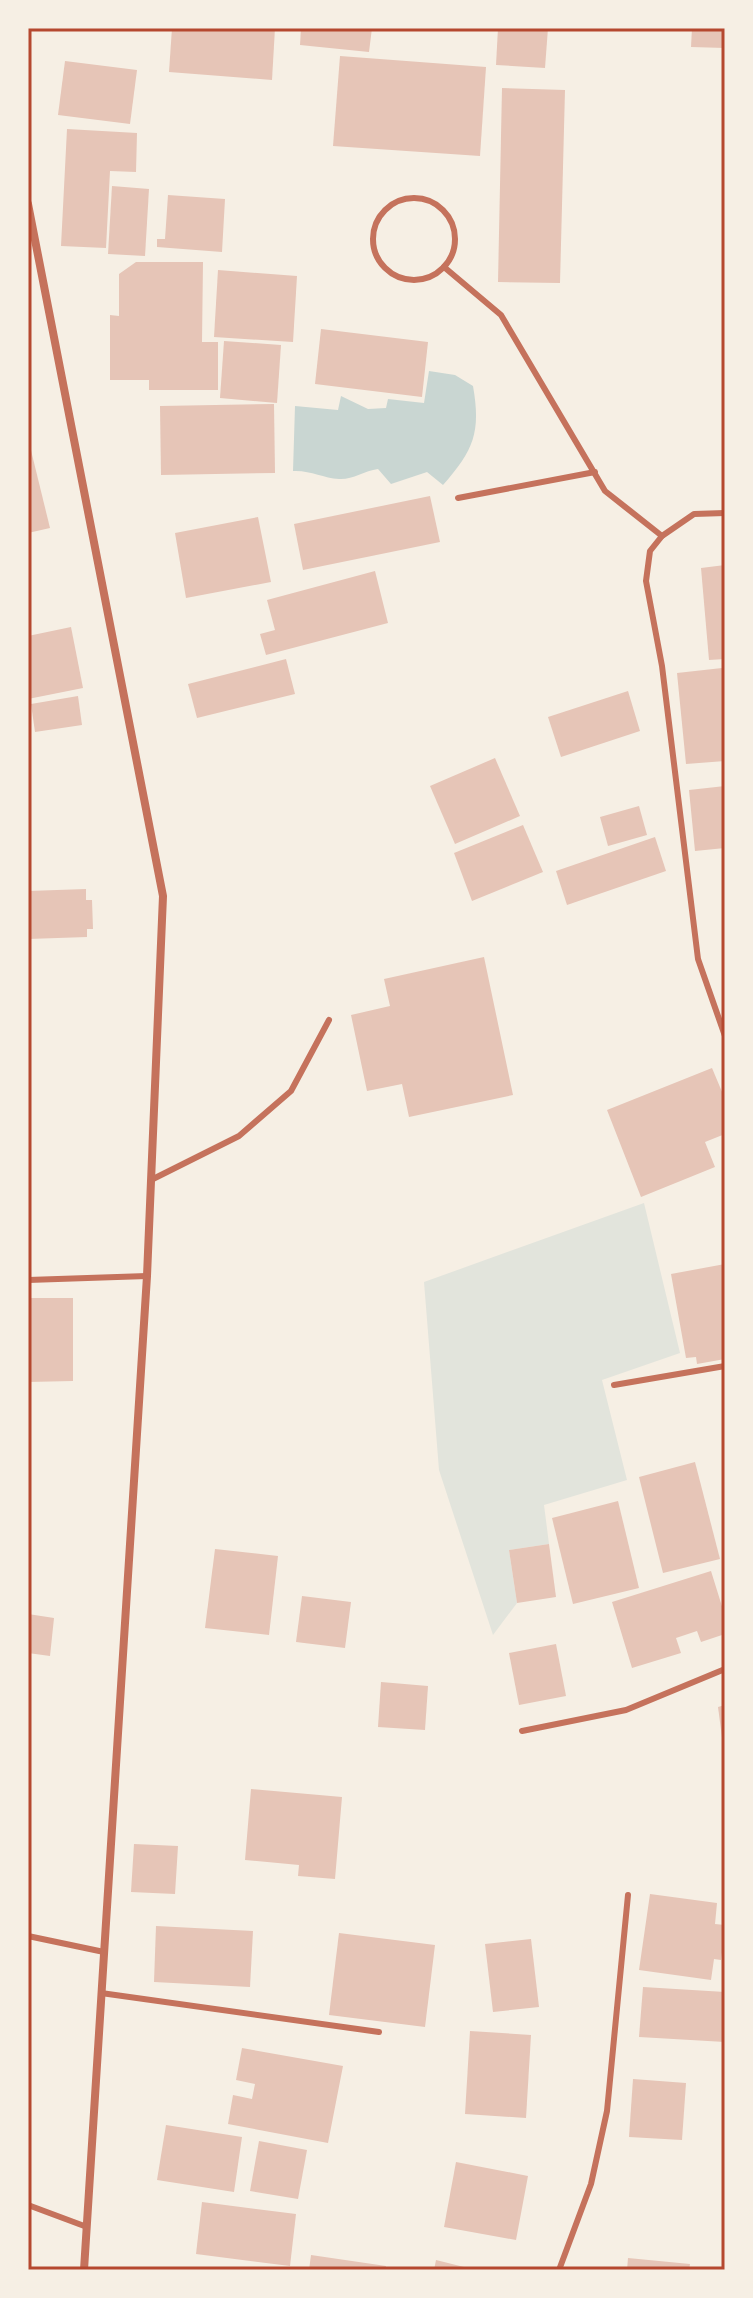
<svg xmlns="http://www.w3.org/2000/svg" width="753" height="2298" font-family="'Noto Serif',serif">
<rect width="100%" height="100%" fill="#f6efe4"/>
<!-- green -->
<polygon fill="#e2e4dc" points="644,1203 680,1353 602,1380 627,1480 544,1505 549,1544 509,1550 517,1603 493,1635 439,1470 424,1282"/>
<!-- water -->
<path fill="#c9d6d2" d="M 429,371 L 455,375 L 473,386 C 481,432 474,450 443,485 L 427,472 L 391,484 L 378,469 C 364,471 352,480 339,479 C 323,478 310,470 293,471 L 295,406 L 338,410 L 341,396 L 368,409 L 386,408 L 388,399 L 424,403 Z"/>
<!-- building -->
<g fill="#e6c5b7">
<polygon points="172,28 275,28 272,80 169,72"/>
<polygon points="301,28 372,28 369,52 300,45"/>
<polygon points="498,28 548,28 545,68 496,65"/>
<polygon points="692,28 725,28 725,48 691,47"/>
<polygon points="340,56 486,67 480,156 333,146"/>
<polygon points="65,61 137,70 130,124 58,115"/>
<polygon points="502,88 565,90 560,283 498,282"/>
<polygon points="67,129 137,133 136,172 110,171 106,248 61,246"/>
<polygon points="112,186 149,189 145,256 108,254"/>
<polygon points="168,195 225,199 222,252 157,247 157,239 165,239"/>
<polygon points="136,262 203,262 202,342 218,342 218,390 149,390 149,380 110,380 110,315 119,316 119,274"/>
<polygon points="218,270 297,276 293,342 214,337"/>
<polygon points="321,329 428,342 422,397 315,384"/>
<polygon points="224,341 281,345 277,403 220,398"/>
<polygon points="274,404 275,473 161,475 160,406"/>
<polygon points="28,438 50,528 28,533"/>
<polygon points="430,496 440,542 303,570 294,524"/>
<polygon points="258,517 271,582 186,598 175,533"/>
<polygon points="725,565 725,659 709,660 701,568"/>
<polygon points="375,571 388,623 266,655 260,634 275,630 267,600"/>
<polygon points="71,627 83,688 28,699 28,636"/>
<polygon points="286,659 295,694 197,718 188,684"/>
<polygon points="722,668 725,761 686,764 677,673"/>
<polygon points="628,691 640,731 561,757 548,717"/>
<polygon points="78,696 82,725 35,732 31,704"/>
<polygon points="495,758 520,816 455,844 430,786"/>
<polygon points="725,786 725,848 695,851 689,790"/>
<polygon points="639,806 647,835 608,846 600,817"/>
<polygon points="523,825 543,872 472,901 454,853"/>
<polygon points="655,837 666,871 567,905 556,871"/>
<polygon points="86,889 86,900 92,900 93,929 87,929 87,937 28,939 28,891"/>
<polygon points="484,957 513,1095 409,1117 402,1084 367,1091 351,1015 390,1006 384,979"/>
<polygon points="712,1068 725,1099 725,1134 705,1142 715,1167 641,1197 607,1110"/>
<polygon points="725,1264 725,1359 697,1364 696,1357 686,1358 671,1274"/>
<polygon points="28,1298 73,1298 73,1381 28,1382"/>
<polygon points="695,1462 720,1559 663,1573 639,1477"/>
<polygon points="618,1501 639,1588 573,1604 552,1518"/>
<polygon points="549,1544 556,1597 517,1603 509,1550"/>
<polygon points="215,1549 278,1556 269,1635 205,1628"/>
<polygon points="711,1571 725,1616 725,1634 701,1642 697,1631 676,1638 681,1653 632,1668 612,1602"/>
<polygon points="302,1596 351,1602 345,1648 296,1642"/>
<polygon points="28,1614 54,1618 50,1656 28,1653"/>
<polygon points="556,1644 566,1696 519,1705 509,1653"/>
<polygon points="381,1682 428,1686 425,1730 378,1727"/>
<polygon points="725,1705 725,1744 723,1745 718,1707"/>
<polygon points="251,1789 342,1797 335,1879 298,1876 299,1865 245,1860"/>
<polygon points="134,1844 178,1846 175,1894 131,1892"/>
<polygon points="650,1894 717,1903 715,1924 725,1925 725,1929 721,1960 714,1959 711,1980 639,1970"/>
<polygon points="156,1926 253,1931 250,1987 154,1982"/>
<polygon points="339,1933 435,1945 425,2027 329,2015"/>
<polygon points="531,1939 539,2007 493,2012 485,1944"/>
<polygon points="643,1987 725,1992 725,2042 639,2037"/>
<polygon points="470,2031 531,2035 526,2118 465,2114"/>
<polygon points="242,2048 343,2066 328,2143 228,2124 233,2095 252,2099 255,2084 236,2080"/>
<polygon points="633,2079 686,2083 682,2140 629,2137"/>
<polygon points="166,2125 242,2137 234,2192 157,2180"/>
<polygon points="259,2141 307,2150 298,2199 250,2191"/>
<polygon points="456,2162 528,2176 516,2240 444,2227"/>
<polygon points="202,2202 296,2214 290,2266 196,2254"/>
<polygon points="311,2255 386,2266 385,2270 309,2270"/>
<polygon points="628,2258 690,2264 689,2270 627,2270"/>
<polygon points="436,2260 472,2269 472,2270 434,2270"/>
</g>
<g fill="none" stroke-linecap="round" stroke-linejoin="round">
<!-- service -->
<g stroke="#c5725c" stroke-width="6">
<circle cx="414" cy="239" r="41"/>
<polyline points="444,267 501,315 605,491 662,536"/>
<polyline points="458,498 595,472"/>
<polyline points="725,513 694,514 662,536 650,551 646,581 662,666 698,959 725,1036"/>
<polyline points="151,1180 239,1136 291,1091 329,1020"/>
<polyline points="28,1280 147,1276"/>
<polyline points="614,1385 725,1366"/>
<polyline points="522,1731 626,1710 725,1669"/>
<polyline points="28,1936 104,1952"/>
<polyline points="101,1993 379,2032"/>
<polyline points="28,2205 87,2227"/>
<polyline points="559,2270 591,2184 607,2111 628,1895"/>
</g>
<!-- minor -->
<polyline stroke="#c5725c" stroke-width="8" points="28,204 163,896 147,1276 84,2270"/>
</g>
<!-- border -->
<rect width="753" height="2298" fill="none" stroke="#f6efe4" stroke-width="60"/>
<rect x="30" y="30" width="693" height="2238" fill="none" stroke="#b5482f" stroke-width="3"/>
</svg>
